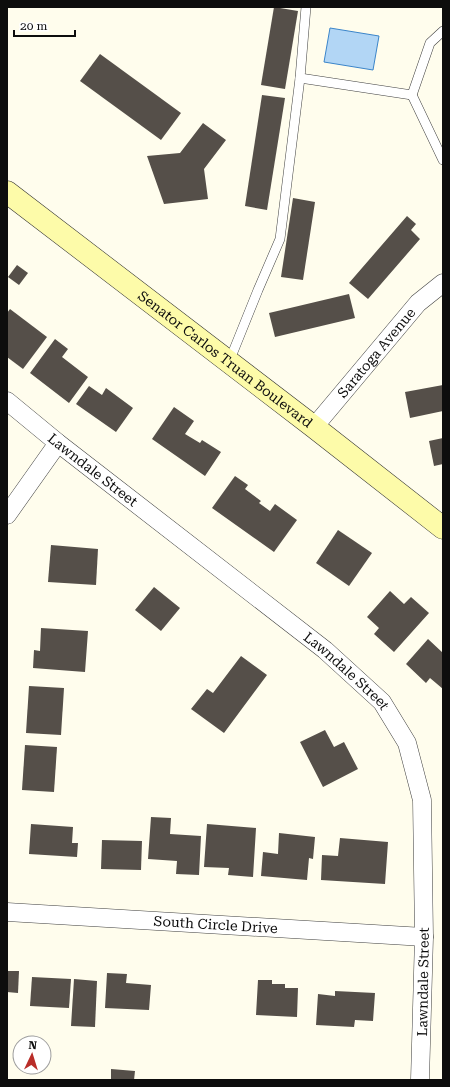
<svg xmlns="http://www.w3.org/2000/svg" width="450" height="1087" font-family="'Roboto Serif',serif">
<rect width="100%" height="100%" fill="#fffded"/>
<!-- water -->
<polygon fill="#b2d6f5" stroke="#3b85ca" points="330,28 379,36 373,70 324,62"/>
<!-- building -->
<g fill="#554f49">
<polygon points="274,7 298,11 285,89 261,85"/>
<polygon points="100,54 181,113 161,140 80,81"/>
<polygon points="262,95 285,98 267,210 245,206"/>
<polygon points="203,123 226,140 204,169 208,199 164,204 147,156 180,153"/>
<polygon points="293,198 315,202 303,280 281,277"/>
<polygon points="407,216 416,224 411,230 420,239 368,299 349,283"/>
<polygon points="17,265 28,273 19,285 8,277"/>
<polygon points="349,294 355,318 275,337 269,313"/>
<polygon points="10,309 47,337 23,369 7,357 7,313"/>
<polygon points="55,339 68,349 62,357 88,377 69,403 30,373"/>
<polygon points="443,385 443,411 410,418 405,392"/>
<polygon points="89,386 102,395 106,388 133,408 116,432 76,404"/>
<polygon points="174,407 194,421 185,434 200,443 202,440 221,452 205,476 152,439"/>
<polygon points="443,438 443,464 434,466 429,441"/>
<polygon points="235,476 248,485 245,489 261,501 259,503 270,511 275,504 297,520 274,552 212,508"/>
<polygon points="338,530 372,553 349,586 316,563"/>
<polygon points="51,545 98,549 96,585 48,582"/>
<polygon points="154,587 180,608 161,631 135,610"/>
<polygon points="390,591 404,604 411,597 429,613 394,652 374,634 379,628 367,617"/>
<polygon points="41,628 88,631 85,672 33,668 34,650 40,651"/>
<polygon points="428,639 443,653 443,689 430,678 426,683 406,664"/>
<polygon points="241,656 267,675 224,733 191,709 207,689 213,693"/>
<polygon points="29,686 64,688 61,735 26,733"/>
<polygon points="325,730 334,747 344,742 358,769 323,787 300,742"/>
<polygon points="25,745 57,747 54,792 22,790"/>
<polygon points="151,817 171,818 170,834 201,836 199,875 176,874 177,861 148,859"/>
<polygon points="31,824 73,827 72,843 78,843 77,857 29,854"/>
<polygon points="207,824 256,828 253,877 228,875 229,868 204,867"/>
<polygon points="279,833 315,837 313,859 309,858 307,880 261,876 263,852 278,854"/>
<polygon points="340,838 388,842 385,884 321,880 322,855 338,856"/>
<polygon points="102,840 142,841 141,870 101,869"/>
<polygon points="7,971 19,971 18,993 7,992"/>
<polygon points="107,973 127,974 126,983 151,985 149,1010 105,1008"/>
<polygon points="32,977 71,979 69,1008 30,1006"/>
<polygon points="74,979 97,981 95,1027 71,1026"/>
<polygon points="258,980 272,980 272,984 285,984 285,988 298,988 297,1017 256,1015"/>
<polygon points="335,991 375,993 373,1021 355,1020 354,1027 316,1025 318,994 335,996"/>
<polygon points="111,1069 135,1071 134,1080 111,1080"/>
</g>
<g fill="none" stroke-linecap="round" stroke-linejoin="round">
<!-- service casing -->
<g stroke="#404040" stroke-width="10">
<g id="service">
<polyline points="300,78 412,95 430,43 443,31"/>
<polyline points="412,95 443,160"/>
<polyline points="229,362 258,290 280,239 300,78 306,7"/>
</g>
</g>
<!-- minor casing -->
<g stroke="#404040" stroke-width="19">
<g id="minor">
<path id="s1" d="M 7,401 L 58,443 L 325,650 L 382,702 L 407,743 L 422,800 L 424,937 L 420,1080"/>
<path id="s2" d="M 314,427 L 418,303 L 443,283"/>
<polyline points="7,515 58,443"/>
<path id="s3" d="M 7,912 L 424,937"/>
</g>
</g>
<!-- secondary casing -->
<g stroke="#2f2f2f" stroke-width="23">
<g id="secondary">
<path id="s4" d="M 7,192 L 314,427 L 443,528"/>
</g>
</g>
<!-- service -->
<use href="#service" stroke="#fff" stroke-width="9"/>
<!-- minor -->
<use href="#minor" stroke="#fff" stroke-width="18"/>
<!-- secondary -->
<use href="#secondary" stroke="#fdfba9" stroke-width="22"/>
</g>
<g text-anchor="middle" stroke-width="4" stroke-linejoin="round" paint-order="stroke">
<!-- street labels -->
<g font-size="14" fill="#0d0d0d" stroke="#fff">
<text dy="5" stroke="none"><textPath href="#s2" startOffset="97">Saratoga Avenue</textPath></text>
<text dy="5" stroke="none"><textPath href="#s4" startOffset="275">Senator Carlos Truan Boulevard</textPath></text>
<text dy="5" stroke="none"><textPath href="#s1" startOffset="110">Lawndale Street</textPath></text>
<text dy="5" stroke="none"><textPath href="#s1" startOffset="434">Lawndale Street</textPath></text>
<text dy="5" stroke="none"><textPath href="#s3" startOffset="209">South Circle Drive</textPath></text>
<text transform="translate(423 982) rotate(-89)" y="5">Lawndale Street</text>
</g>
</g>
<!-- border -->
<rect width="450" height="1087" fill="none" stroke="#0d0d0d" stroke-width="16"/>
<!-- north arrow -->
<g transform="translate(32 1055) rotate(4)"><circle r="19" fill="#ffffff" stroke="#9e9e9e"/>
<path d="M0-3L7 15L0 10L-7 15Z" fill="#b92d28"/>
<text y="-6" font-size="11" font-weight="bold" text-anchor="middle" fill="#0d0d0d">N</text>
</g>
<!-- scale -->
<path d="M14 30v6h61v-6" fill="none" stroke="#0d0d0d" stroke-width="2"/>
<text x="20" y="30" font-size="12" fill="#0d0d0d" stroke="#ffffff" stroke-width="3" paint-order="stroke">20 m</text>
</svg>
